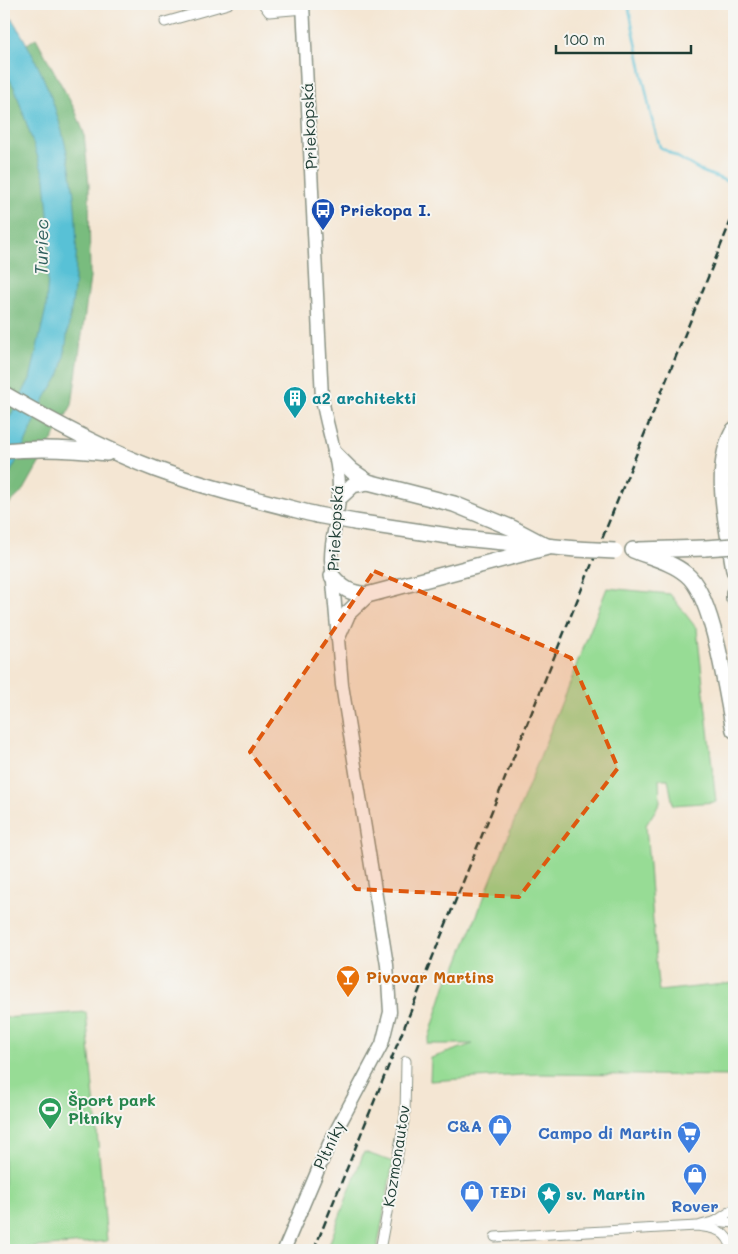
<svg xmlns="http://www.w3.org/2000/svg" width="738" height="1254" font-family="Mali,sans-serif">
<rect width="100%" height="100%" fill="#f6f6f2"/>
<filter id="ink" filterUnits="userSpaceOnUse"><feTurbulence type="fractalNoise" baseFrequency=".02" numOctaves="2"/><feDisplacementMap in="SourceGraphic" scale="10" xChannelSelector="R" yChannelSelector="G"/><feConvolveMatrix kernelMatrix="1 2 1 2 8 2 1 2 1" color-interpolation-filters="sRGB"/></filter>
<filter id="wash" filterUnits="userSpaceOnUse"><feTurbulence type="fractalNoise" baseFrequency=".0096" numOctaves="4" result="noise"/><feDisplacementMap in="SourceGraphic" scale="20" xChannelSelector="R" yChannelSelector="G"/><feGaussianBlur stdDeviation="1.12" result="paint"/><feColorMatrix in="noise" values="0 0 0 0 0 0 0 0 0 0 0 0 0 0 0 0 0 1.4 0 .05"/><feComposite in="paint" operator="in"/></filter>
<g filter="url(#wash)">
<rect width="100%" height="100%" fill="#f4e6d3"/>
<!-- green -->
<g fill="#97dc95" stroke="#5b8c64">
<polygon points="607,588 670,594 697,629 716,802 673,805 668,779 659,779 660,803 646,825 657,975 659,991 734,983 734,1076 539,1074 430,1081 431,1058 473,1044 427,1044 449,974 454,973"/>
<polygon points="86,1012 107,1241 4,1250 4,1018"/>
<polygon points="364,1152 393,1162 377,1250 327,1250"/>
</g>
<!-- forest -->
<polygon fill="#79bc7e" stroke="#4c7c59" points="36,38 75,110 84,133 89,185 90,278 72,405 24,490 4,509 4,60"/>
<!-- water -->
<path fill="#59c1d6" stroke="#3c7f85" d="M 4,7 C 69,101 89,212 69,324 C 66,340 65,361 59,376 C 55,384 49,390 45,398 C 32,427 21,456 4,483 L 4,428 L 30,379 L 46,308 L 50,238 L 45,179 L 15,89 L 4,69 Z"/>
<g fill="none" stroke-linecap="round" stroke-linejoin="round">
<!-- stream -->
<polyline stroke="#59c1d6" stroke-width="2.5" points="628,4 651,116 660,147 701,171 734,184"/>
</g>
</g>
<g filter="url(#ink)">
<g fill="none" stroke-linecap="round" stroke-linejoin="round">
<!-- street casing -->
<g stroke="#8a9284" stroke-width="11">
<g id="street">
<polyline points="263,4 269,12 304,9"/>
<polyline points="165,22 228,4"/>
<polyline points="716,1221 734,1223"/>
<polyline points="701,1225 716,1221 734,1209"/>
<path d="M 495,1237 L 697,1226 C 714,1228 728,1230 732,1250"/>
<polyline points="380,1250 405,1116 406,1061"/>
</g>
</g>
<!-- secondary casing -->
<g stroke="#8a9284" stroke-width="15">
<path id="secondary" d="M 284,1250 L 329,1144 L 382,1044 L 390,1012 L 387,965 L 342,685 L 331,559 C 331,538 338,518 339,497 C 341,463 327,431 322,398 L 303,4"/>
</g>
<!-- primary casing -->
<g stroke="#8a9284" stroke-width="18">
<g id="primary">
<path d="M 4,394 C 52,422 102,449 155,469 C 207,488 262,501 317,515"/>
<path d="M 734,430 C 711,468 728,528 734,570"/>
<path d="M 4,451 C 39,447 72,449 107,453"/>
<polyline points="335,454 352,471 368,482 454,504 512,528 548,547"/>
<polyline points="339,498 353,485 368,482"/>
<polyline points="355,522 462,538 576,549"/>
<path d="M 633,550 C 650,557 672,562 686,574 C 714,596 726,693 734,730"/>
<polyline points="639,550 705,548"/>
<path d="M 332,576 C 343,589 350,593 367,595 L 548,547"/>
<polyline points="734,593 734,598"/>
<polyline points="338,636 348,613 367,595"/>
</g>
</g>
<!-- street -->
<use href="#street" stroke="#fff" stroke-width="9"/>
<!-- secondary -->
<use href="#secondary" stroke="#fff" stroke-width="12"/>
<!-- primary -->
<use href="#primary" stroke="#fff" stroke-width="15"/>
<!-- rail -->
<polyline stroke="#1f3d34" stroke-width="2.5" stroke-dasharray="8 4" stroke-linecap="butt" points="314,1250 734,213"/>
<!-- primary-bridge casing -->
<g stroke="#8a9284" stroke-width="18" stroke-linecap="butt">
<g id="primary-bridge">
<polyline points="317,515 355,522"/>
<polyline points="705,548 734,546"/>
<polyline points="576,549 615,551"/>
</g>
</g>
<!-- primary-bridge -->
<use href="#primary-bridge" stroke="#fff" stroke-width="15"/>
</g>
</g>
<!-- marked area -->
<path fill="#de580e" fill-opacity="0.2" stroke="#de580e" stroke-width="4" stroke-dasharray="10 6" stroke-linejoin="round" d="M 374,571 L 571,658 L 618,768 L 519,897 L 356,889 L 250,752 Z"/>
<!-- icons -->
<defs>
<g id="bus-pin" transform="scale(1.25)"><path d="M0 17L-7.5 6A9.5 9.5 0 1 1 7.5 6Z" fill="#1a4fb4" stroke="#f6f6f2"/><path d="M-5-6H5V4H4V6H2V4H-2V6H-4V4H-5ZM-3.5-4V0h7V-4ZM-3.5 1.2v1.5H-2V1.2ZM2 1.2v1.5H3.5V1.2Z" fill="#fff"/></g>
<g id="building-pin" transform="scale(1.25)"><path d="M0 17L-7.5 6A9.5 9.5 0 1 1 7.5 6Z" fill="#0f9aa8" stroke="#f6f6f2"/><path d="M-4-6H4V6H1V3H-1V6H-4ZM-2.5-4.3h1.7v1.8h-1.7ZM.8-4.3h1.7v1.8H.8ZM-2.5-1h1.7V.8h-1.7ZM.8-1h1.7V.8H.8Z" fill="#fff"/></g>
<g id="bar-pin" transform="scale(1.25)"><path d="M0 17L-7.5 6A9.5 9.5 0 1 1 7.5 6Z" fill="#e8710a" stroke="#f6f6f2"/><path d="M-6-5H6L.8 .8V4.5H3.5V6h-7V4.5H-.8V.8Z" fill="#fff"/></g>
<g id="stadium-pin" transform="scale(1.25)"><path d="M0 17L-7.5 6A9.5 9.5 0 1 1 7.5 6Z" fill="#2e9e5b" stroke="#f6f6f2"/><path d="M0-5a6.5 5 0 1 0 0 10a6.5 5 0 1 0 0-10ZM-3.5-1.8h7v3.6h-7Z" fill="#fff"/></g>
<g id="shop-pin" transform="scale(1.25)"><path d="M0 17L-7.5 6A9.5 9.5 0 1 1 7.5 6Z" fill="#3f7fe0" stroke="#f6f6f2"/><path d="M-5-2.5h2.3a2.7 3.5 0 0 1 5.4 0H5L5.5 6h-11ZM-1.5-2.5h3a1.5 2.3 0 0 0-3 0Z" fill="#fff"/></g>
<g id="supermarket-pin" transform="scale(1.25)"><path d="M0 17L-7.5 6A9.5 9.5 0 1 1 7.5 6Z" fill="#3f7fe0" stroke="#f6f6f2"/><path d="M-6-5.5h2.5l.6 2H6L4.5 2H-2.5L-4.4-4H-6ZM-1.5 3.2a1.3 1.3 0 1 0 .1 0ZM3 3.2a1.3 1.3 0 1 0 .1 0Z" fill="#fff"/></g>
<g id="sight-pin" transform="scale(1.25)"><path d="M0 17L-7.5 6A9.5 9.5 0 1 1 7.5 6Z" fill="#0f9aa8" stroke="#f6f6f2"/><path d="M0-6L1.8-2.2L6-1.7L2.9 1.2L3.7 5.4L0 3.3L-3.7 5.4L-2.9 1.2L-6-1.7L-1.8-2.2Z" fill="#fff"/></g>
</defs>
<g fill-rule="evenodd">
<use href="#bus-pin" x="323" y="210"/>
<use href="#building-pin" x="295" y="398"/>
<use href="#bar-pin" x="348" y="977"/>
<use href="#stadium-pin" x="50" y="1109"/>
<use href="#shop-pin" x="500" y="1126"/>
<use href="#supermarket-pin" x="689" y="1133"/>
<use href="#shop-pin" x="695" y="1175"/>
<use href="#shop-pin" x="472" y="1192"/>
<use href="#sight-pin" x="549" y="1194"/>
</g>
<g text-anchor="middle" stroke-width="4" stroke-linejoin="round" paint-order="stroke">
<!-- street labels -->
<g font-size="16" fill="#1f3d34" stroke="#f6f6f2">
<text transform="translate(309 126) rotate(-93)" y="6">Priekopská</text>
<text transform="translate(335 528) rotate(-87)" y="6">Priekopská</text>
<text transform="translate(329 1145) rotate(-64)" y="6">Pltníky</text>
<text transform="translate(396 1156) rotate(-81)" y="6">Kozmonautov</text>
</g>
<!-- transit labels -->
<g font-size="16" font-weight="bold" fill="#164399" stroke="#f6f6f2" text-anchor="start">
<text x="340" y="216">Priekopa I.</text>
</g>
<!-- culture labels -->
<g font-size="16" font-weight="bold" fill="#0d838f" stroke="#f6f6f2" text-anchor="start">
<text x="312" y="404">a2 architekti</text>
<text x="566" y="1200">sv. Martin</text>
</g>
<!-- food labels -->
<g font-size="16" font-weight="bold" fill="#c56008" stroke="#f6f6f2" text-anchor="start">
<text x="366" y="983">Pivovar Martins</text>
</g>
<!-- leisure labels -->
<g font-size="16" font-weight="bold" fill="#27864d" stroke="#f6f6f2" text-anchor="start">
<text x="68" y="1106">Šport park<tspan x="68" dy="18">Pltníky</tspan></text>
</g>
<!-- shop labels -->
<g font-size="16" font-weight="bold" fill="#366cbe" stroke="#f6f6f2" text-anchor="end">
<text x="482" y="1132">C&amp;A</text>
<text x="672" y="1139">Campo di Martin</text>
<text x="490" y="1198" text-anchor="start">TEDi</text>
<text x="695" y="1212" text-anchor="middle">Rover</text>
</g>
<!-- water labels -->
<g font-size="18" font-style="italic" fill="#2e5e5c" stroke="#f6f6f2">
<text transform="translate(42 247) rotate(-89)" y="6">Turiec</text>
</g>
</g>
<!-- margin -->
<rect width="738" height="1254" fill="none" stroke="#f6f6f2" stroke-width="20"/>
<!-- scale -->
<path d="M556 45v8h135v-8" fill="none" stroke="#1f3d34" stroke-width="2.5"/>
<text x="563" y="45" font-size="15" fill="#1f3d34" stroke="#f6f6f2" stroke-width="4" paint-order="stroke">100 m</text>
</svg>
